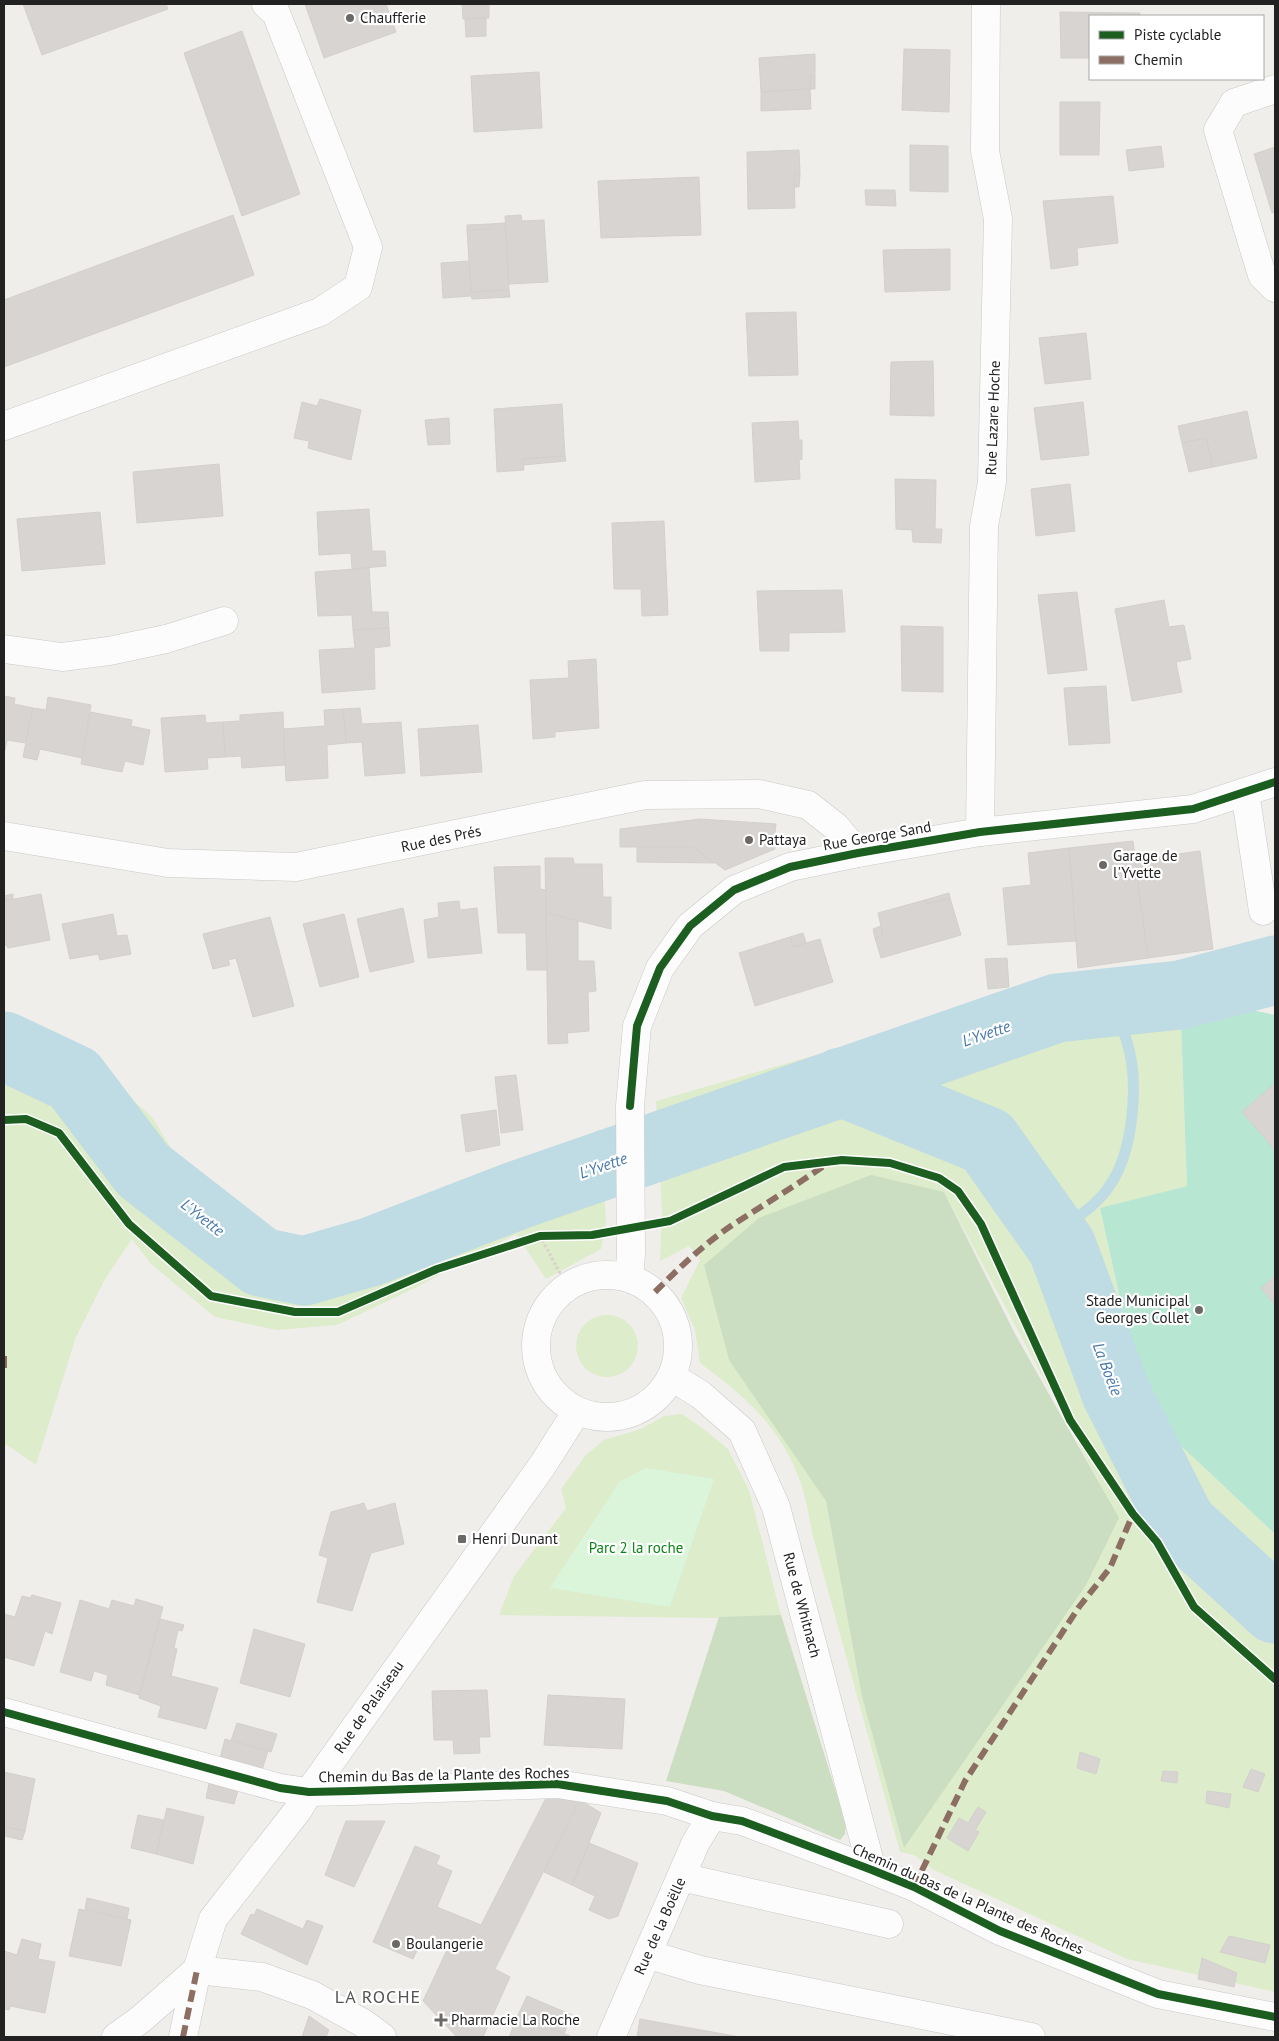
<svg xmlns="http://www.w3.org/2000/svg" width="1279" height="2041" font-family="'PT Sans',sans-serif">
<rect width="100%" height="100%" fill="#f0eeeb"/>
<!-- grass -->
<g fill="#ddeccb" fill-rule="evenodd">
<path d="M 1118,968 L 1180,995 L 1187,1186 L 1100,1209 L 1145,1412 L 1275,1534 L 1275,1992 L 1127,1959 L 934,1870 L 914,1855 L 900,1852 L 813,1536 C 809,1519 807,1501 801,1484 C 781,1427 747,1398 700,1363 L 695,1330 L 681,1298 L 700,1260 L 689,1246 L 660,1261 L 662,1212 L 656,1101 ZM 944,1192 L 1118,1518 L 904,1848 L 862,1697 L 826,1501 Z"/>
<polygon points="4,1031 42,1038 106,1076 152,1117 193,1184 265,1240 312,1248 370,1235 498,1173 569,1150 599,1129 606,1221 601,1249 546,1279 516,1234 417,1287 337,1325 277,1330 215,1317 151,1264 132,1239 105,1279 76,1337 36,1465 4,1443"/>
<circle cx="607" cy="1346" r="31"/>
<polygon points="682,1414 705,1430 728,1449 749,1490 781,1615 714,1618 499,1615 514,1576 566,1508 561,1489 586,1455 604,1440 641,1429 664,1416"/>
</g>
<!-- forest -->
<g fill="#cbdec1">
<polygon points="871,1175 944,1192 1015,1334 1119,1518 1086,1585 904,1848 862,1697 826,1501 729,1360 704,1265 759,1218"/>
<polygon points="781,1615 846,1824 845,1834 840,1840 724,1791 666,1781 719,1617"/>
</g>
<!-- park -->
<polygon fill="#daf5da" points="646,1468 714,1479 670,1607 550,1588 619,1482"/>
<!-- pitch -->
<polygon fill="#b7e6d2" points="1180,995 1275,1015 1275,1534 1145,1412 1100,1208 1187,1186"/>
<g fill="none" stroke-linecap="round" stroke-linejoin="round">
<!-- stream -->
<path stroke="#bfdbe3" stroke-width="11" d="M 1052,1234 C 1072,1221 1095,1207 1108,1188 C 1134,1153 1140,1080 1126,1039 C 1122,1026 1115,1014 1108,1002"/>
<!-- river -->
<g stroke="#bfdbe3" stroke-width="69">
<polyline points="4,1046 74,1079 143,1170 261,1262 304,1271 370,1252 518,1195 1057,1008 1180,995 1275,970"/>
<polyline points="841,1082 987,1141 1062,1247 1116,1393 1182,1524 1275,1609"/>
</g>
</g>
<!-- building -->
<g fill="#d7d4d2" stroke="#d3d0cc">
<polygon points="23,4 166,4 168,9 42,55"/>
<polygon points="305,4 386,4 396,32 324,58"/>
<polygon points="462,4 489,4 489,18 463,19"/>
<polygon points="1060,12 1140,13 1140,16 1090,16 1090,58 1061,58"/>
<polygon points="486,18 486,36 466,37 465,19"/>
<polygon points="242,31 300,194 242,216 184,53"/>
<polygon points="904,49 950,50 949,112 902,110"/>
<polygon points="815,54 815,76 811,76 810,89 761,92 759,58"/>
<polygon points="539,72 542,128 474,132 471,76"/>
<polygon points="811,76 815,76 815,89 810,89"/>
<polygon points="810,89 811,109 761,111 761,92"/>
<polygon points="1060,102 1100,102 1099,155 1060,155"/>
<polygon points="910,145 948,146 948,192 910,191"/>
<polygon points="1161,146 1164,167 1129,171 1126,150"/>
<polygon points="1275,147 1275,212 1272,213 1254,154"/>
<polygon points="799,150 800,174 794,174 795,208 748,209 747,152"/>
<polygon points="794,174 800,174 799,187 795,187"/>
<polygon points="699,177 701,235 601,238 598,181"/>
<polygon points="865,190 895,190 896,206 866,205"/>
<polygon points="1113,196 1118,243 1077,248 1078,265 1051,269 1043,201"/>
<polygon points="233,215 254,275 4,367 4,300"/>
<polygon points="521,215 522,221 544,220 548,282 509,284 505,216"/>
<polygon points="505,223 509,290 471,292 467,230 490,229 490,224"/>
<polygon points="490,224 490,229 467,230 467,225"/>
<polygon points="950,249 950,290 885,292 883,250"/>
<polygon points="469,261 471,292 509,290 510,297 472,299 471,296 443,298 441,263"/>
<polygon points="796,312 798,375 749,376 746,313"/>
<polygon points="1086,333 1091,379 1045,384 1039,338"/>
<polygon points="933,361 934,416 890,415 891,362"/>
<polygon points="320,399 361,410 351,460 308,448 309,441 294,438 302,402 317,406"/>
<polygon points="1083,402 1089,455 1041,460 1034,408"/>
<polygon points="562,404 565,456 523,459 524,470 497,472 494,409"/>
<polygon points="1247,411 1257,458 1213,467 1206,438 1182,443 1178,426"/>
<polygon points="449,418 450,444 428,445 425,420"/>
<polygon points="798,421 799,440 802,440 802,459 799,460 800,479 755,482 752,423"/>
<polygon points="1206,438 1213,467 1189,472 1182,443"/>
<polygon points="565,456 566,461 523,465 523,459"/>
<polygon points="219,464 223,516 137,523 133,472"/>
<polygon points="895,479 936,480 935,529 942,529 941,543 913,542 912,530 896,529"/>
<polygon points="1070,484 1075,531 1036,536 1031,489"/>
<polygon points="369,509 372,551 385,551 386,566 352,569 351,553 319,555 317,512"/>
<polygon points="100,512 105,564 22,571 17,519"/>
<polygon points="664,521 668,615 642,616 641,589 614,589 612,523"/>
<polygon points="369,568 372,612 388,612 389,628 353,630 352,615 318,616 315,572"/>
<polygon points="842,590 845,632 789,633 789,651 760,651 757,591"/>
<polygon points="1077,592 1087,670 1048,674 1038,595"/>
<polygon points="1164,600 1169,627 1184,625 1191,659 1176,662 1182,692 1132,701 1115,609"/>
<polygon points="901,626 943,627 943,692 902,691"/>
<polygon points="389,628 390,646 374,648 375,689 322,693 319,650 355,648 353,630"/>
<polygon points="596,659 599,728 555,732 555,737 533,739 530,680 569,678 568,661"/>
<polygon points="1106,686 1110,743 1069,745 1064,688"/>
<polygon points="4,696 15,698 14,704 33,708 26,743 7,740 5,750"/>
<polygon points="48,697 91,705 82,758 40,749 37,760 23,757 33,708 46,710"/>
<polygon points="360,708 362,724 401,722 405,773 365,776 362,742 346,743 343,709"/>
<polygon points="343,709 346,743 327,745 328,778 286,781 283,729 325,726 324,710"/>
<polygon points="90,712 132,720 131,726 150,730 143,765 125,761 122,772 81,764"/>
<polygon points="283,712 285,765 242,768 241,756 225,757 223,722 240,721 240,715"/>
<polygon points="205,715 206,723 223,722 225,757 207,758 208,769 165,772 161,718"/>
<polygon points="478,725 482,772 421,776 418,729"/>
<polygon points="700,819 776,824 774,840 775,849 725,870 693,847 620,847 620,829"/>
<polygon points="1133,841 1148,958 1078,968 1069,848"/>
<polygon points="637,847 693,847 714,863 637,862"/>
<polygon points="1069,848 1076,941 1008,945 1003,888 1031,885 1028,853"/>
<polygon points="1200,851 1213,949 1148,958 1135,860"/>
<polygon points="545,858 573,858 574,864 602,864 603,897 611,897 611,929 546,913"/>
<polygon points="540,866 540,889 546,890 547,970 527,970 526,933 498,933 494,867"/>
<polygon points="949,893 950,898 927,904 925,900"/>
<polygon points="13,894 13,899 4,901 4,896"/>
<polygon points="41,894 50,940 8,948 7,945 4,946 4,901"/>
<polygon points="950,898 961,935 881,958 875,938 883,935 878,913 925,900 927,904"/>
<polygon points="459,901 460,910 477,908 482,953 428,958 424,920 439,917 438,903"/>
<polygon points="403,908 414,962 370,972 357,919"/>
<polygon points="546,913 578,921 578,961 594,961 596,991 588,992 589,1031 567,1033 568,1043 548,1044"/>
<polygon points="113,914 117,936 127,935 131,954 100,960 98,954 70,959 62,924"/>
<polygon points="344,914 359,977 320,987 303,924"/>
<polygon points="270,917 294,1006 253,1017 236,958 228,960 230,965 213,969 203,934"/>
<polygon points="881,926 883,935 875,938 873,929"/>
<polygon points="803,933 806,943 793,947 790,937"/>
<polygon points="790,937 793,947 820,939 833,982 755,1006 739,953"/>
<polygon points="1007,958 1009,987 988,989 985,959"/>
<polygon points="516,1075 523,1130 501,1133 495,1077"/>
<polygon points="1275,1083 1275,1150 1242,1112"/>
<polygon points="496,1110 500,1145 466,1152 461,1115"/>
<polygon points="1275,1276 1275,1305 1261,1288"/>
<polygon points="364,1503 367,1511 395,1503 404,1544 371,1553 352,1611 317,1602 328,1558 319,1555 331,1512"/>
<polygon points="32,1595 61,1603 52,1634 45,1631 34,1666 4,1657 4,1614 15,1617 22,1596 30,1598"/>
<polygon points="136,1599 163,1607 139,1695 106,1685 108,1675 94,1671 91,1681 60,1672 80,1600 109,1609 112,1600 134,1606"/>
<polygon points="160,1619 184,1625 182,1631 178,1630 174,1648 177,1649 171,1676 218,1688 206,1729 158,1717 161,1706 139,1698"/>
<polygon points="254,1629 305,1644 290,1697 240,1683"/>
<polygon points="487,1690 490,1737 479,1737 480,1753 454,1754 453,1740 434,1740 432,1691"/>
<polygon points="548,1695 625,1699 622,1749 544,1745"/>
<polygon points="237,1723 277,1734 271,1752 231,1741"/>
<polygon points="225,1739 268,1751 261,1773 219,1762"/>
<polygon points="1080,1752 1100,1759 1096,1774 1077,1768"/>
<polygon points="1251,1769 1265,1774 1258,1792 1243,1787"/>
<polygon points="1163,1771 1178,1772 1177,1783 1161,1781"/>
<polygon points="4,1772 35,1779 25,1831 4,1827"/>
<polygon points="210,1779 239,1787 234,1804 206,1798"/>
<polygon points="1207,1791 1231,1794 1229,1808 1206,1803"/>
<polygon points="548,1794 581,1796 495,1969 510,1977 483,2037 457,2037 423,2001 447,1950 422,1940 413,1959 373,1942 415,1846 440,1856 436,1864 452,1871 437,1907 481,1925"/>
<polygon points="580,1800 601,1813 572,1885 544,1872"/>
<polygon points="978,1807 986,1812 975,1830 979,1832 968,1851 947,1838 959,1818 968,1823"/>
<polygon points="167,1808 204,1817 193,1864 156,1854"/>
<polygon points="138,1815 164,1820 156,1854 131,1848"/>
<polygon points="346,1821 385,1821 354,1887 325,1875"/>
<polygon points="4,1827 25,1831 22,1840 4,1836"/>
<polygon points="589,1843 638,1863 618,1916 609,1919 589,1910 595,1896 572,1885"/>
<polygon points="87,1898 129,1908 127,1919 85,1909"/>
<polygon points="79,1909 131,1920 121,1966 69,1956"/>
<polygon points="257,1909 303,1929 307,1920 323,1926 307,1965 241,1934 251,1914 254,1915"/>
<polygon points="1229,1936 1270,1945 1265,1963 1220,1952"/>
<polygon points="22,1939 41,1944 38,1959 55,1962 45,2013 10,2006 9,2010 4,2009 4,1951 17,1955"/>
<polygon points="1202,1958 1237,1973 1234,1987 1198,1979"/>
<polygon points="527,1996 572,2015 564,2034 518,2015"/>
<polygon points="518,2015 570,2036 570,2037 509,2037"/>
<polygon points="309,2016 329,2030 326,2037 302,2037"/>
<polygon points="640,2019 740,2037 637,2037"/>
</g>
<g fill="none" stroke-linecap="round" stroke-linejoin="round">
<!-- minor casing -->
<g stroke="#c9c8c7" stroke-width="29">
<g id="minor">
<polyline points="1275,89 1234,103 1218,130 1262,275 1275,288"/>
<polyline points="4,426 320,312 358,287 368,247 276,13 266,4"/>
<polyline points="4,649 62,657 109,651 166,639 224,621"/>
<polyline points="1245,792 1263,911"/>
<polyline points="980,832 984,526 992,482 998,219 985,151 986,4"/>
<polyline points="4,836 168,863 296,867 645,795 759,794 808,805 836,827 858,853"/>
<circle cx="607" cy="1346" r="71"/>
<polyline points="629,1278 631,1254 630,1106 637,1026 660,968 690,926 734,890 790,867 858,853 980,832 1193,809 1275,782"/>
<polyline points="672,1377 701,1395 742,1431 776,1507 872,1870"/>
<polyline points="4,1712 280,1788 309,1792 353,1791 557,1784 667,1801 712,1816 742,1821 872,1870 914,1887 1000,1931 1158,1994 1275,2017"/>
<polyline points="681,1877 889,1924"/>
<polyline points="647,1954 700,1970 1031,2037"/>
<polyline points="197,1970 262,1977 312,1995 363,2023 382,2037"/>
<polyline points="116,2037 141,2019 197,1970"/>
<polyline points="183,2037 197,1970 213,1919 298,1810 309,1792 542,1466 577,1411"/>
<polyline points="611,2037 696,1842 712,1816"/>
</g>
</g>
<!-- path -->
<polyline stroke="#dccecd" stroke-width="3" stroke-dasharray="2.5 2.5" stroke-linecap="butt" points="540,1236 561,1275"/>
<!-- minor -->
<use href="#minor" stroke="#fdfcfc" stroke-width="28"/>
<!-- quiet -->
<g stroke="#8d6e63" stroke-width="6" stroke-dasharray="12 6" stroke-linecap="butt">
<path d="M 655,1292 C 679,1268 705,1243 734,1224 C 765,1204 795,1186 825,1165"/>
<polyline points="4,1356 4,1373"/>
<polyline points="914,1887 965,1781 1079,1607 1110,1568 1133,1514"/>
<polyline points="183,2037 197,1970"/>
</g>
<!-- cycleway casing -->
<g stroke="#fff" stroke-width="11">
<g id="cycleway">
<polyline points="630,1106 637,1026 660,968 690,926 734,890 790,867 858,853 980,832 1193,809 1275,782"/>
<polyline points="4,1120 26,1119 59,1133 129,1224 211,1296 295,1312 338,1312 437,1269 540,1236 592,1235 670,1221 784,1167 842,1160 890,1163 939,1178 958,1191 981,1224 1070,1420 1133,1514 1157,1542 1194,1607 1275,1679"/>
<polyline points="4,1712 280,1788 309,1792 353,1791 557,1784 667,1801 712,1816 742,1821 872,1870 914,1887 1000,1931 1158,1994 1275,2017"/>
</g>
</g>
<!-- cycleway -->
<use href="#cycleway" stroke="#1b5e20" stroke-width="8"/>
</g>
<!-- markers -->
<g fill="#6a6968" stroke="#fff" stroke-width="2">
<circle cx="350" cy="18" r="5"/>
<circle cx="749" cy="840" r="5"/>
<circle cx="1103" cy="865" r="5"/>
<circle cx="1199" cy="1310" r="5"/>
<rect x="457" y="1534" width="10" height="10" rx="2.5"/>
<circle cx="396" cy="1944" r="5"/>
<path d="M438.5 2012.5h5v5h5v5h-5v5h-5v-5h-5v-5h5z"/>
</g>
<g text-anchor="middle" stroke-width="4.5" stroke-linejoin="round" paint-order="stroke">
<!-- poi labels -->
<g font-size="15" fill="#222" stroke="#fff" text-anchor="start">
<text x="360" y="23">Chaufferie</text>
<text x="759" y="845">Pattaya</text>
<text x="1113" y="861">Garage de<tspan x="1113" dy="17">l'Yvette</tspan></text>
<text x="1189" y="1306" text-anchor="end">Stade Municipal<tspan x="1189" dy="17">Georges Collet</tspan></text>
<text x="472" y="1544">Henri Dunant</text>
<text x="406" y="1949">Boulangerie</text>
<text x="451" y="2025">Pharmacie La Roche</text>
</g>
<!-- street labels -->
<g font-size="15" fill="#222" stroke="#fff">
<text transform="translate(993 418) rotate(-88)" y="5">Rue Lazare Hoche</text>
<text transform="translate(877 836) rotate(-10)" y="5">Rue George Sand</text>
<text transform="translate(441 839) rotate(-12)" y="5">Rue des Prés</text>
<text transform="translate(802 1605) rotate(75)" y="5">Rue de Whitnach</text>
<text transform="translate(369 1707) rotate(-55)" y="5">Rue de Palaiseau</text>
<text transform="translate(444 1775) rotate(-1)" y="5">Chemin du Bas de la Plante des Roches</text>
<text transform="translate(968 1899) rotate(24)" y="5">Chemin du Bas de la Plante des Roches</text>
<text transform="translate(660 1926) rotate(-66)" y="5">Rue de la Boëlle</text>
</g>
<!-- park labels -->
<g font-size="15" fill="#0c8416" stroke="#fff">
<text x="636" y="1553">Parc 2 la roche</text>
</g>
<!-- water labels -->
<g font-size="16" font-style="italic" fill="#4a7aab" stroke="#fff">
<text transform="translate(986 1033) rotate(-19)" y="6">L'Yvette</text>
<text transform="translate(603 1165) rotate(-19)" y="6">L'Yvette</text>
<text transform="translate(203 1217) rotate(38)" y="6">L'Yvette</text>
<text transform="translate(1108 1369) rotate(69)" y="6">La Boële</text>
</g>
<!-- quarter labels -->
<g font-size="18" letter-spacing="1" fill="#555" stroke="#fff">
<text x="378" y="2003">LA ROCHE</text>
</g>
</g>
<!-- border -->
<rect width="1279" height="2041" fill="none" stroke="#222222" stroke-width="10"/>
<!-- legend -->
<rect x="1089" y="15" width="175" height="65" fill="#ffffff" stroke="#a7a7a7"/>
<rect x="1099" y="31" width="25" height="8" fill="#1b5e20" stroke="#a7a7a7"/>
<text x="1134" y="40" font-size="15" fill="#222222">Piste cyclable</text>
<rect x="1099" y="56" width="25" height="8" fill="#8d6e63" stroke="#a7a7a7"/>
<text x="1134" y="65" font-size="15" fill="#222222">Chemin</text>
</svg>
